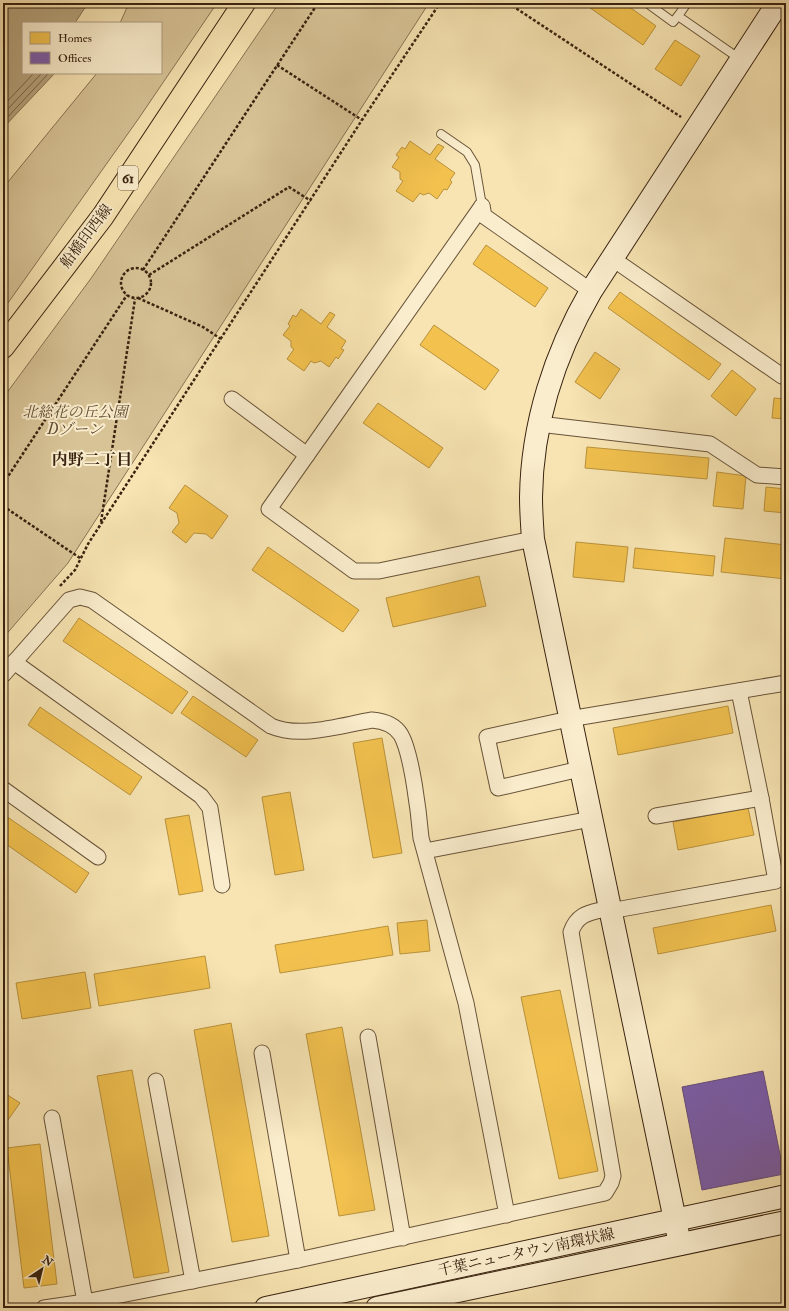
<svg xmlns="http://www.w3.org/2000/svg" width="789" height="1311" font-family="'IM FELL Double Pica','Noto Serif JP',serif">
<rect width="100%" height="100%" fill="#f7e4b2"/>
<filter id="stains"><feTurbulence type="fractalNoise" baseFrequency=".005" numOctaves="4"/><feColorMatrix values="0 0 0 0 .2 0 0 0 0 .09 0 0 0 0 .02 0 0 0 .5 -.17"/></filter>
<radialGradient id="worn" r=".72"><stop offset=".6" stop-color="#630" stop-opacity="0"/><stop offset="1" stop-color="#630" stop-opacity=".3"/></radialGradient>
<!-- green -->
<g fill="#d7c396" stroke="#887353">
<polygon points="129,3 217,3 139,118 3,310 3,188 97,73 161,73 161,23 120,23"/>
<polygon points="279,3 429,3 68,563 3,638 3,398 92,277"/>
</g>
<!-- water -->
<polygon fill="#b6a27b" stroke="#846f50" points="3,3 88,3 75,23 23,23 23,73 55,73 3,128"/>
<!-- homes -->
<g fill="#f2c14e" stroke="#ba923b">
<polygon points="583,3 624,3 656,26 643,45"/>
<polygon points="675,40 700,56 681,86 655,69"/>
<polygon points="410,141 430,155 438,144 444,147 435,159 455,173 450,180 452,182 447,190 444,189 437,199 429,193 423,195 420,193 413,202 396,191 403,181 400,179 400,172 392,167 399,157 396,155 402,147 405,149"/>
<polygon points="486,245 548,288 535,307 473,264"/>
<polygon points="620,292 721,364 709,380 608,308"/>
<polygon points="301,309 321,324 330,312 335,315 327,327 346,341 341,349 344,350 338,359 336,357 329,367 321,361 314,363 311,361 304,371 287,359 294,349 291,347 291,341 283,335 290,326 288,324 293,315 296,317"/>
<polygon points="434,325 499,370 485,390 420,345"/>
<polygon points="595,352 620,369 600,399 575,382"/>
<polygon points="732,370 756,389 736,416 711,396"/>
<polygon points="774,398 786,399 786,419 772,418"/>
<polygon points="378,403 443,448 429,468 363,423"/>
<polygon points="587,447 709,458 707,479 585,468"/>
<polygon points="717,472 746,476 743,509 713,506"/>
<polygon points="185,485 228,516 212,539 206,534 194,533 186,543 172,532 179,523 177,513 169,508"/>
<polygon points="766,487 786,489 786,513 764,511"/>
<polygon points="725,538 786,545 786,579 721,572"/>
<polygon points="576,542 628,547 624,582 573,577"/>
<polygon points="268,547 359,610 343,632 252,570"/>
<polygon points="635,548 715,556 713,576 633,568"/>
<polygon points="479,576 486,606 393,627 386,598"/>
<polygon points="79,618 188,692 172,714 63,641"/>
<polygon points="193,696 258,740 246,757 181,713"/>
<polygon points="728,706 733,733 618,755 613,728"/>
<polygon points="40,707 142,777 130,795 28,725"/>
<polygon points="382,738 402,853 373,858 353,743"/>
<polygon points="290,792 304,870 275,875 262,797"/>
<polygon points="748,808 754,835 678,850 673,822"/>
<polygon points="3,814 89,873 76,893 3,842"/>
<polygon points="189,815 203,891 179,895 165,819"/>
<polygon points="771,905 776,931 658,954 653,928"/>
<polygon points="427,920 430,951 400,954 397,923"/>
<polygon points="388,926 393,955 280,973 275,945"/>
<polygon points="205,956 210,988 99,1006 94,974"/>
<polygon points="85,972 91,1008 22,1019 16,983"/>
<polygon points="560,990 598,1171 559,1179 521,997"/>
<polygon points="231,1023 269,1236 232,1242 194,1030"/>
<polygon points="342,1027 375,1210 339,1216 306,1034"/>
<polygon points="132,1070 169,1272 134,1278 97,1076"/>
<polygon points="3,1092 20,1103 3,1127"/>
<polygon points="40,1144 57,1284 24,1288 7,1148"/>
</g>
<!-- offices -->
<polygon fill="#7b5ea7" stroke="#674c7a" points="763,1071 784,1174 702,1190 682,1087"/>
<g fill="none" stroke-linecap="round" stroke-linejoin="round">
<!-- shore -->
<g stroke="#786246" stroke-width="1">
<polyline points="3,106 34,73"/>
<polyline points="3,114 42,73"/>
<polyline points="3,122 49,73"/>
</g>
<!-- lane casing -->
<g stroke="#685338" stroke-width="10">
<g id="lane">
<polyline points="647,3 673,22 678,16"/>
<polyline points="687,3 678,16 740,59"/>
<polyline points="441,134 467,152 475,165 482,206"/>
</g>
</g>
<!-- street casing -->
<g stroke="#685338" stroke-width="17">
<g id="street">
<polyline points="482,206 484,216 591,291"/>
<polyline points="613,259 782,376 786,376"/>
<polyline points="232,399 307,455 269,509 354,571 379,571 533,539"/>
<polyline points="539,424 710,444 757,475 786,477"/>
<polyline points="307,455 482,206"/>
<polyline points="14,662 201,796 210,808 222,885"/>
<path d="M 3,675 L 69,600 L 80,597 L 92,600 L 271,726 C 300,739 342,725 372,720 C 384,721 395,725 401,735 C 412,754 419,815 421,838 L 466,1003 L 507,1215"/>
<polyline points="580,769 498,788 487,737 569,719 786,683"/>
<polyline points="3,789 98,857"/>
<polyline points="656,816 761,798"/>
<polyline points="425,851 591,819"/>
<polyline points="610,911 776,881 761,798 739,691"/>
<polyline points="368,1037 403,1238"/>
<polyline points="262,1053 298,1260"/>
<polyline points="156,1081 193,1281"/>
<polyline points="52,1118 85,1302"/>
<path d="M 44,1308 L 85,1302 L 298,1260 L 605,1193 L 611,1183 L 613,1176 L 571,932 C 578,912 591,913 609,908"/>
</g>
</g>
<!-- secondary casing -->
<g stroke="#392310" stroke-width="24">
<g id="secondary">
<path d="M 680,1244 L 533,539 C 532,525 531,511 531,497 C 532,424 555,353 591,291 L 778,3"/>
<polyline points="266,1308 786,1196"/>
<polyline points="377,1308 786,1222"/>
</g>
</g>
<!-- primary casing -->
<g stroke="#392310" stroke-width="24">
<polyline id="primary" points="3,347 103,216 244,3"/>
</g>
<!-- path -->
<g stroke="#392310" stroke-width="2.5" stroke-dasharray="3 2" stroke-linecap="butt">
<polyline points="508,3 681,117"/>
<polyline points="277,65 362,120"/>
<circle cx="136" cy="283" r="15"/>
<polyline points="143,270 318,3"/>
<polyline points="149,275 289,187 311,201"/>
<polyline points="138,298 203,327 221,339"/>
<polyline points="3,484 127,295"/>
<polyline points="3,506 80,558"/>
<polyline points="101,522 135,299"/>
<polyline points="60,586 75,570 88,544 362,120 440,3"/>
</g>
<!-- lane -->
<use href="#lane" stroke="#faedcd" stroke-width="8"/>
<!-- street -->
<use href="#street" stroke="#faedcd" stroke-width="15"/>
<!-- secondary -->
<use href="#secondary" stroke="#faedcd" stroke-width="22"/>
<!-- primary -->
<use href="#primary" stroke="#f7e4b2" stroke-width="22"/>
</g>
<g text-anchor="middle" stroke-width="4" stroke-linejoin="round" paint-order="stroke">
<!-- shield labels -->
<rect fill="#faedcd" stroke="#736049" stroke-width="1" x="118" y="166" width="20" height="24" rx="3"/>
<g font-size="14" font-weight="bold" fill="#392310">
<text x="128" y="183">61</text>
</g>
<!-- street labels -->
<g font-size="15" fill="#392310" stroke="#faedcd">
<text transform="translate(86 236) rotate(-53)" y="5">船橋印西線</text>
<text transform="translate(526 1252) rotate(-12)" y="5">千葉ニュータウン南環状線</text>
</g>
<!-- park labels -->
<g font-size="15" font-style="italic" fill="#604b32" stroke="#faedcd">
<text x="75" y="417">北総花の丘公園<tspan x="75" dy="17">Dゾーン</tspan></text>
</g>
<!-- neighbourhood labels -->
<g font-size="16" font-weight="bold" fill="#392310" stroke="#faedcd">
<text x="92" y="465">内野二丁目</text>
</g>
</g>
<!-- margin -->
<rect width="789" height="1311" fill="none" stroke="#f7e4b2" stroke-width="16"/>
<rect x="4" y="4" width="781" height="1303" fill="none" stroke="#392310" stroke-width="2"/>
<rect x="8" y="8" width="773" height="1295" fill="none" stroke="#392310"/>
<!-- legend -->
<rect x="22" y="22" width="140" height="52" fill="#faedcd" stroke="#ad9c81"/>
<rect x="30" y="32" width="20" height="12" fill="#f2c14e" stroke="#ad9c81"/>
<text x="58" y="42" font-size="12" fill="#392310">Homes</text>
<rect x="30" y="52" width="20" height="12" fill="#7b5ea7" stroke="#ad9c81"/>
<text x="58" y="62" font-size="12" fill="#392310">Offices</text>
<!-- north arrow -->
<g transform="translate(42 1269) rotate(35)" stroke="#faedcd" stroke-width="3" paint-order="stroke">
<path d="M0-3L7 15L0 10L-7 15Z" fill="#392310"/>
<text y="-6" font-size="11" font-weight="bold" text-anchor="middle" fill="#392310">N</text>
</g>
<rect width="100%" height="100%" filter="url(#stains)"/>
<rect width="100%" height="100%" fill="url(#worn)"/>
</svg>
